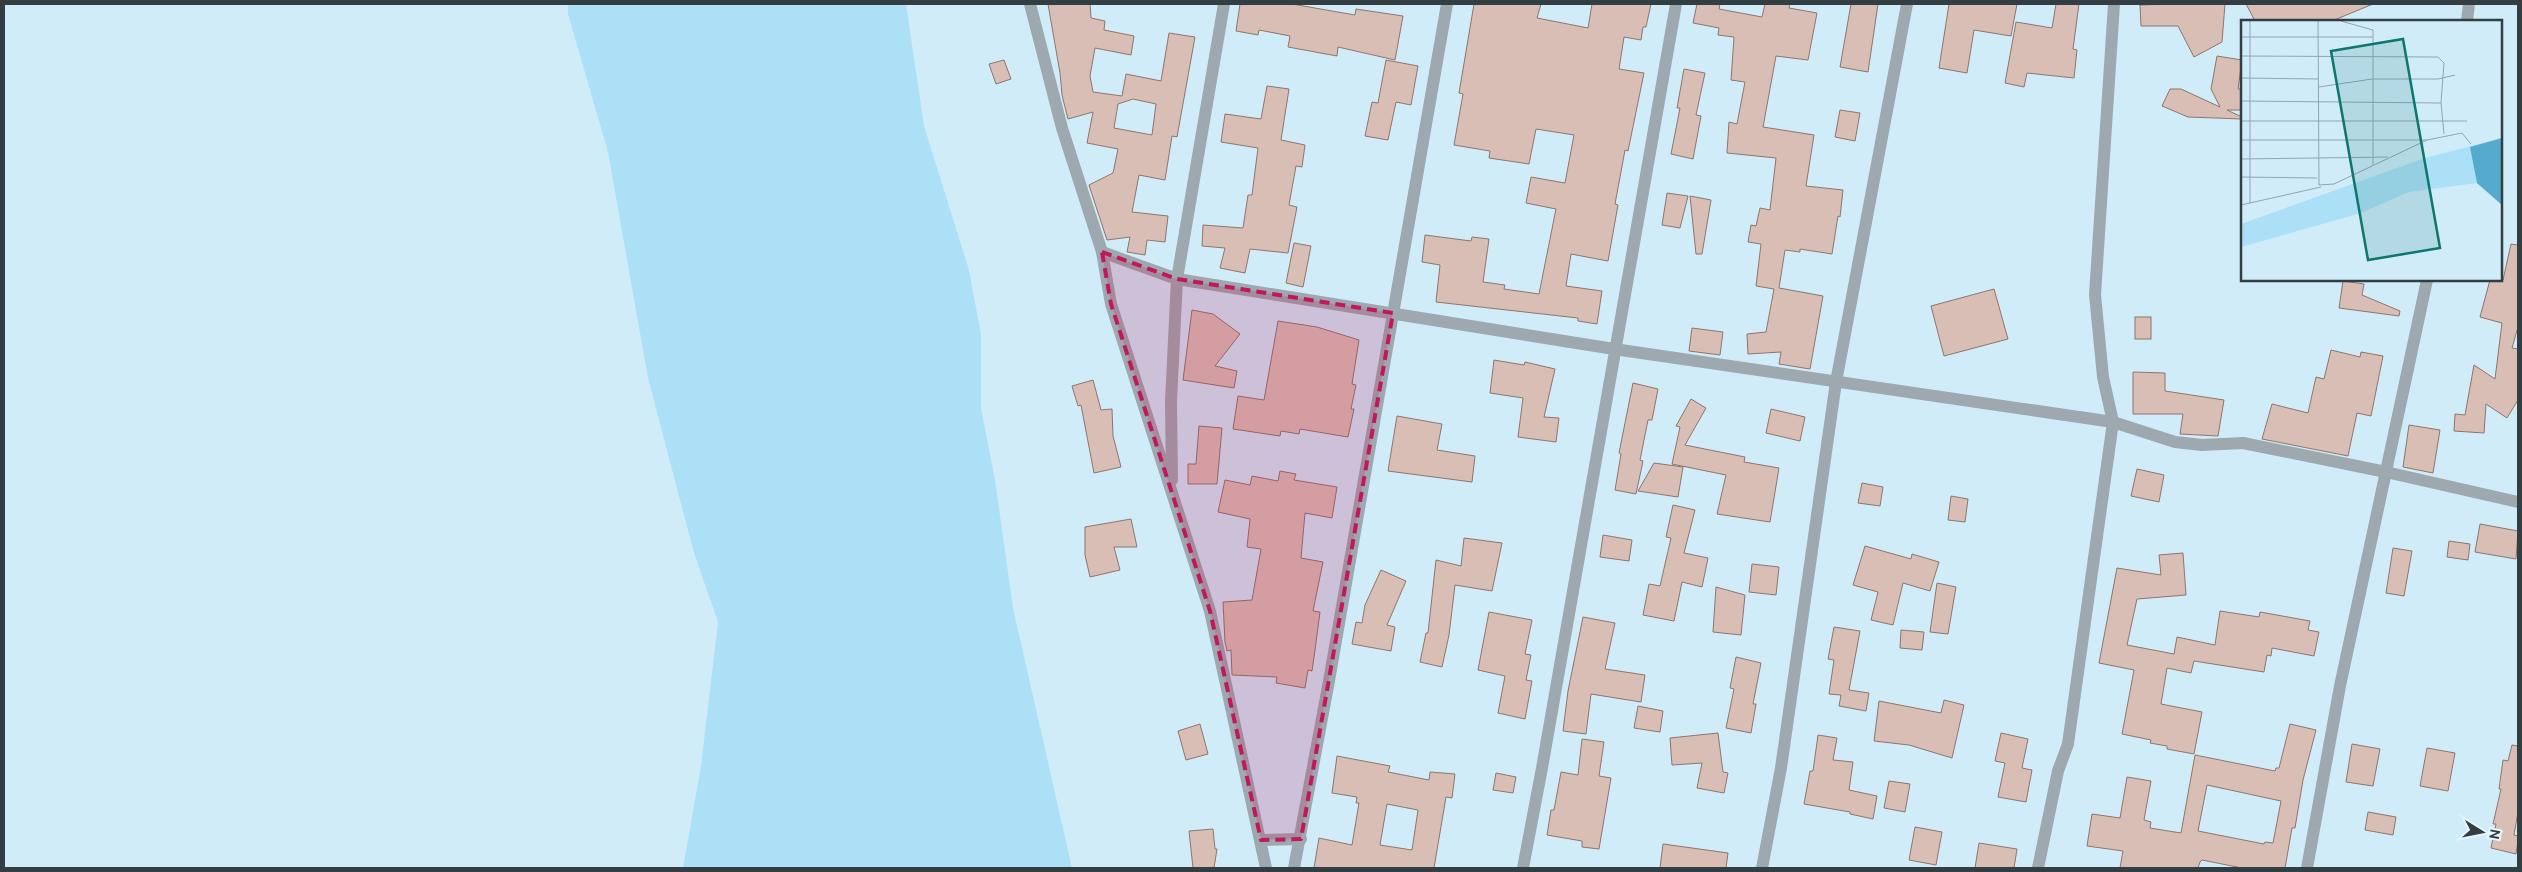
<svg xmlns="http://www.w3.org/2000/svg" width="2522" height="872" font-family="Cabin,sans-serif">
<rect width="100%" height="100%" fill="#d0ecf9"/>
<!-- green -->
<polygon fill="#ace0f7" points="568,4 906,4 924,126 969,270 981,335 981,408 995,480 1013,608 1072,868 683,868 701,766 718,622 694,553 648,378 608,152 568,14"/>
<!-- building -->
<g fill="#d9beb5" stroke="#8e756d" fill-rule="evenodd">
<path d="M 1048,4 L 1090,4 L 1091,18 L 1105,21 L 1104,30 L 1134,36 L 1131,55 L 1095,48 L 1090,76 L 1093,92 L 1122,96 L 1126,74 L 1161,81 L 1169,33 L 1195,37 L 1177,137 L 1172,136 L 1165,180 L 1139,175 L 1132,212 L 1168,216 L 1165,242 L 1147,240 L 1145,255 L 1127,252 L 1130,237 L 1107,240 L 1089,185 L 1113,173 L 1118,149 L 1087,143 L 1093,112 L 1068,119 L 1062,95 L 1060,73 ZM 1133,99 L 1156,104 L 1152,135 L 1114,128 L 1118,104 Z"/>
<polygon points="1240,4 1292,4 1355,15 1356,9 1403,16 1395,60 1338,47 1337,56 1288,47 1290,36 1259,30 1258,35 1236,31"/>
<polygon points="1474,4 1541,4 1537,18 1588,28 1592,4 1651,4 1646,27 1643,27 1641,40 1624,37 1619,69 1644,73 1628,151 1625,150 1615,204 1618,205 1608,261 1571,254 1566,286 1602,291 1597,324 1578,321 1578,318 1436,302 1440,265 1422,262 1425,235 1471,241 1472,237 1489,239 1483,282 1505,285 1504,289 1539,294 1556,209 1526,203 1531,177 1565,183 1574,135 1536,129 1529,164 1489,158 1490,151 1454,145 1463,94 1459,93"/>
<polygon points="1697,4 1720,4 1719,9 1762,17 1765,4 1790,4 1789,8 1817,13 1808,60 1776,56 1763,127 1814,135 1806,186 1843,190 1840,217 1838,216 1832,254 1800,249 1800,252 1785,250 1779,288 1823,296 1810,369 1779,364 1781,352 1748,354 1747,334 1766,332 1774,289 1756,286 1761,244 1748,242 1751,225 1756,226 1760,208 1770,210 1776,158 1727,153 1729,122 1737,124 1745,82 1731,80 1734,37 1718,35 1719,28 1693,23"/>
<polygon points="1851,4 1878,4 1868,72 1840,67"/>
<polygon points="1949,4 2017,4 2011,36 1974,30 1967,73 1939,68"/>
<polygon points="2056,4 2079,4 2073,49 2077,50 2074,78 2027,73 2024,87 2005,83 2016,22 2052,28"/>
<polygon points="2169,4 2225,4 2222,42 2194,57 2178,26 2141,26 2140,5"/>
<polygon points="2246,4 2373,4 2332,21 2255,21"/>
<polygon points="2217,56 2242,60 2238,89 2242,89 2242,110 2227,110 2242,117 2242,119 2188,117 2162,106 2170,89 2181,89 2220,107 2211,89"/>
<polygon points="1004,60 1011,79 996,84 989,64"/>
<polygon points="1386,60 1418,66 1411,105 1396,102 1388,140 1365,136 1372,102 1378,103"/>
<polygon points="1684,69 1705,73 1696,115 1701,116 1693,159 1671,154 1680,108 1677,108"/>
<polygon points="1267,86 1289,89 1281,140 1305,145 1302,167 1296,166 1289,205 1297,207 1288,253 1250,249 1245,273 1220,268 1225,248 1202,246 1203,225 1243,228 1248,195 1252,195 1258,148 1221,142 1225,114 1261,119"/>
<polygon points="1840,110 1860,113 1855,141 1835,137"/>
<polygon points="1667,193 1688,196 1680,228 1662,225"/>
<polygon points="1690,196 1711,200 1702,254 1696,254"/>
<polygon points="1294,243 1311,246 1303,287 1286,283"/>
<polygon points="2511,244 2518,245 2518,327 2512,348 2518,349 2518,400 2507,418 2486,404 2484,433 2454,431 2455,414 2465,415 2474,365 2495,379 2502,323 2480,317 2490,280 2503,280"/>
<polygon points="2343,281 2364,284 2362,295 2400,311 2399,316 2339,308"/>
<polygon points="1994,289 2008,339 1944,356 1931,306"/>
<polygon points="1192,310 1213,314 1240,334 1215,366 1237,371 1234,388 1183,380"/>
<rect x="2135" y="317" width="16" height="22"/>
<polygon points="1278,321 1317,327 1359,340 1352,384 1356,385 1351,409 1354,409 1348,437 1300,429 1299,434 1281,431 1280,436 1233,429 1238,396 1264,400"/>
<polygon points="1692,328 1723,332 1720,355 1689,351"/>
<polygon points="2331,350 2360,357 2361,352 2383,356 2371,416 2357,413 2348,456 2262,439 2272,404 2308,413 2316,377 2324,379"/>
<polygon points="1494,360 1524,365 1525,362 1555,369 1544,417 1559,418 1556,442 1518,437 1523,398 1490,393"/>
<polygon points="2133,372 2165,373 2165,391 2224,400 2218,436 2180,434 2183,414 2133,414"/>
<polygon points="1093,380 1101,410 1112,409 1113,436 1121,467 1094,473 1081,405 1078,406 1072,386"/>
<polygon points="1633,383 1658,389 1652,420 1648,420 1640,460 1643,461 1636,494 1615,490 1621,454 1619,453"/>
<polygon points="1691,399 1706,408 1685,445 1745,457 1744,462 1779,468 1770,522 1717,514 1726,475 1672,464 1680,427 1676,426"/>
<polygon points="1771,409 1805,417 1800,441 1766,433"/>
<polygon points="1397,416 1442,424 1437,450 1475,456 1472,482 1388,471"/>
<polygon points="2409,425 2440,430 2433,473 2403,467"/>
<polygon points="1199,426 1222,428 1217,484 1188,484 1188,464 1196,464"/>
<polygon points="1654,463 1683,467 1678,497 1638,491"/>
<polygon points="2137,469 2164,475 2159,502 2131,496"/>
<polygon points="1280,471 1296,474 1294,480 1337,487 1332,518 1305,513 1301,558 1323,562 1313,611 1320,612 1315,650 1312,671 1308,670 1305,688 1276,683 1277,677 1232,675 1231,650 1227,651 1225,642 1223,602 1252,600 1261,549 1247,547 1250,519 1218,512 1225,480 1250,485 1252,476 1278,481"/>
<polygon points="1862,483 1883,487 1880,506 1858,503"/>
<polygon points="1951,496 1968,499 1965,522 1948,520"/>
<polygon points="1673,505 1695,510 1684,553 1708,558 1702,587 1682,582 1674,621 1643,615 1649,584 1660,586 1671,538 1666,537"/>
<polygon points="1131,519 1137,547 1114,547 1120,570 1090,577 1085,555 1085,527"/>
<polygon points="2480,524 2518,531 2516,559 2475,552"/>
<polygon points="1603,535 1632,540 1629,561 1600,557"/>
<polygon points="1464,538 1502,543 1492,591 1455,585 1449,635 1442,667 1420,662 1426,633 1428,633 1436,560 1461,566"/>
<polygon points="2449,541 2470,544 2468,560 2447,557"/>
<polygon points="1865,546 1911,559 1912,554 1939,562 1930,591 1903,583 1893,625 1871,620 1878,592 1853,585"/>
<polygon points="2393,548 2412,551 2404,596 2386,593"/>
<polygon points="2183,553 2186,595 2137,599 2127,645 2174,654 2177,637 2215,645 2220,611 2259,617 2260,612 2310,621 2308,630 2319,632 2314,656 2272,648 2271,656 2267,655 2264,672 2194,661 2191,673 2167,668 2161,704 2202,712 2194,754 2167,749 2167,746 2150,743 2151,740 2122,734 2134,670 2099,663 2117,568 2161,575 2159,555"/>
<polygon points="1752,564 1779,567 1776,595 1749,592"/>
<polygon points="1381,570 1406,581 1387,625 1395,627 1391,651 1352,644 1356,622 1362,623 1365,605"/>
<polygon points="1937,583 1956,587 1948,634 1930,632"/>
<polygon points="1716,587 1745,595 1741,635 1713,632"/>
<polygon points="1489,612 1532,620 1525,654 1531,655 1526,680 1532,681 1525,719 1498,713 1505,676 1478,670"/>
<polygon points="1583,617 1615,623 1605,669 1645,675 1641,702 1591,694 1586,734 1563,731 1568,691"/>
<polygon points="1834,627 1860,631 1849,690 1869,693 1866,711 1839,706 1841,695 1829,694 1834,660 1828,659"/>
<polygon points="1901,630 1924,632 1922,650 1900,648"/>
<polygon points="1736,657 1761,663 1753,704 1756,704 1751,733 1726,728 1734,689 1730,688"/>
<polygon points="1944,700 1964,705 1952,758 1909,745 1874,741 1879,701 1941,713"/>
<polygon points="1638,706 1663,711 1660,732 1634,728"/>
<polygon points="1200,724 1208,754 1186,760 1178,731"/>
<path d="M 2290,724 L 2316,730 L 2303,780 L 2295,828 L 2292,828 L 2285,868 L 2242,868 L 2202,860 L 2200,862 L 2198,868 L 2120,868 L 2123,851 L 2087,846 L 2092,814 L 2120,818 L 2127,777 L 2151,781 L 2144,820 L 2151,822 L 2150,828 L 2181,833 L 2195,755 L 2275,771 L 2276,768 L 2279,768 ZM 2207,785 L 2281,801 L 2273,843 L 2265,842 L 2264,844 L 2198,831 Z"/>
<polygon points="1718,733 1723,772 1728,773 1724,793 1697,788 1702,763 1672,765 1670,738"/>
<polygon points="2001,733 2028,739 2022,768 2032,770 2026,802 1998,797 2005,763 1995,761"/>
<polygon points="1818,735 1837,738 1833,760 1853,762 1849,790 1877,796 1873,819 1850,814 1850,812 1804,804 1810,771 1813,771"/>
<polygon points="1582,739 1604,742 1599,776 1611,778 1599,849 1582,847 1582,841 1547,835 1551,810 1554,810 1561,772 1578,775"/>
<polygon points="2352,744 2380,749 2373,786 2346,782"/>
<polygon points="2512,745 2518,746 2518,812 2514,835 2518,836 2518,841 2516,854 2491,848 2496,824 2493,824 2501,789 2499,789 2503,760 2508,761"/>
<polygon points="2427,748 2455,753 2448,791 2420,786"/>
<path d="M 1337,756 L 1390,766 L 1388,772 L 1429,780 L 1430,772 L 1455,774 L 1452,798 L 1446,797 L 1434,868 L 1314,868 L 1319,838 L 1352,845 L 1359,803 L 1356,803 L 1357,797 L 1332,793 ZM 1387,804 L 1418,810 L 1412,850 L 1380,845 Z"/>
<polygon points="1496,773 1516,777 1513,793 1493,790"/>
<polygon points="1889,781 1910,784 1905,812 1884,808"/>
<polygon points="2368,812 2396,817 2393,835 2365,830"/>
<polygon points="1915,827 1942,832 1936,865 1909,860"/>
<polygon points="1213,829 1215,849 1217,849 1214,868 1193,868 1189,831"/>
<polygon points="1979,843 2017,849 2014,868 1975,868"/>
<polygon points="1663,844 1728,853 1726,868 1660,868"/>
</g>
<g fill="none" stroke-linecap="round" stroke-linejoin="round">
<!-- minor -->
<g stroke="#9da9ae" stroke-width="12">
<polyline points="1030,4 1062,128 1102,252 1111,304 1210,611 1266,868"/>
<polyline points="2467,21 2469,4"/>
<polyline points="1102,252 1177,279 1614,349 2113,422 2175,442 2202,445 2243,443 2386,472 2518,502"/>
<polyline points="1172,480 1171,401 1177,279 1224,4"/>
<polyline points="1261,840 1301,839"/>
<polyline points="1294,868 1329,681 1447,4"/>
<polyline points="1523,868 1542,768 1676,4"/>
<polyline points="1762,868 1781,768 1836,382 1907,4"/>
<polyline points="2038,868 2058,771 2068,744 2113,422 2103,377 2095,295 2114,4"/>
<polyline points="2307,868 2340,686 2427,280"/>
</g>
</g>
<!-- marked area -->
<path fill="#c2185b" fill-opacity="0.2" stroke="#c2185b" stroke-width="4" stroke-dasharray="10 6" stroke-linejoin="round" d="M 1102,252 L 1177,279 L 1393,313 L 1301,839 L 1261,840 L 1210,611 L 1111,304 Z"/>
<!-- overview -->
<g transform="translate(2241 20)">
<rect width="261" height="261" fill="#d0ecf9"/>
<path d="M 261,118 L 261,185 L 236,163 L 168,172 L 120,193 L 0,227 L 0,204 L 184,138 Z" fill="#ace0f7"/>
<path d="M 261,118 L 261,185 L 236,163 L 229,127 Z" fill="#55abce"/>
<path fill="none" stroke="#91a6b0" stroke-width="1" d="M 9,1 L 9,183M 77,1 L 78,165 L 93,164 L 186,120M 100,1 L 132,10 L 132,145M 0,17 L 132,17M 0,36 L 197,37 L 203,43 L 200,83M 0,58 L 78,59M 78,67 L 131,59 L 197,59 L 214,55M 0,81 L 200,83 L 203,114M 0,101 L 226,101M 0,120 L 186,120 L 221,113 L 230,124M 0,139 L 147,137M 0,157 L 76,158M 0,185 L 80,167"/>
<path fill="#0f766e" fill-opacity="0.15" stroke="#0f766e" stroke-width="2.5" d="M 162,19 L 199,228 L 127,240 L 90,31 Z"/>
<rect width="261" height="261" fill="none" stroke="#333e43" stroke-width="2.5"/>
</g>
<!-- border -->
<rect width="2522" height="872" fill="none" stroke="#333e43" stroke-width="10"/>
<!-- north arrow -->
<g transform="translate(2482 832) rotate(100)" stroke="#e7f7ff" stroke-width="4" paint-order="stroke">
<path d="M0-4L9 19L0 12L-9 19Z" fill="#333e43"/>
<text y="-8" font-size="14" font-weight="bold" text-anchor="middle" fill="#333e43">N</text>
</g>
</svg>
